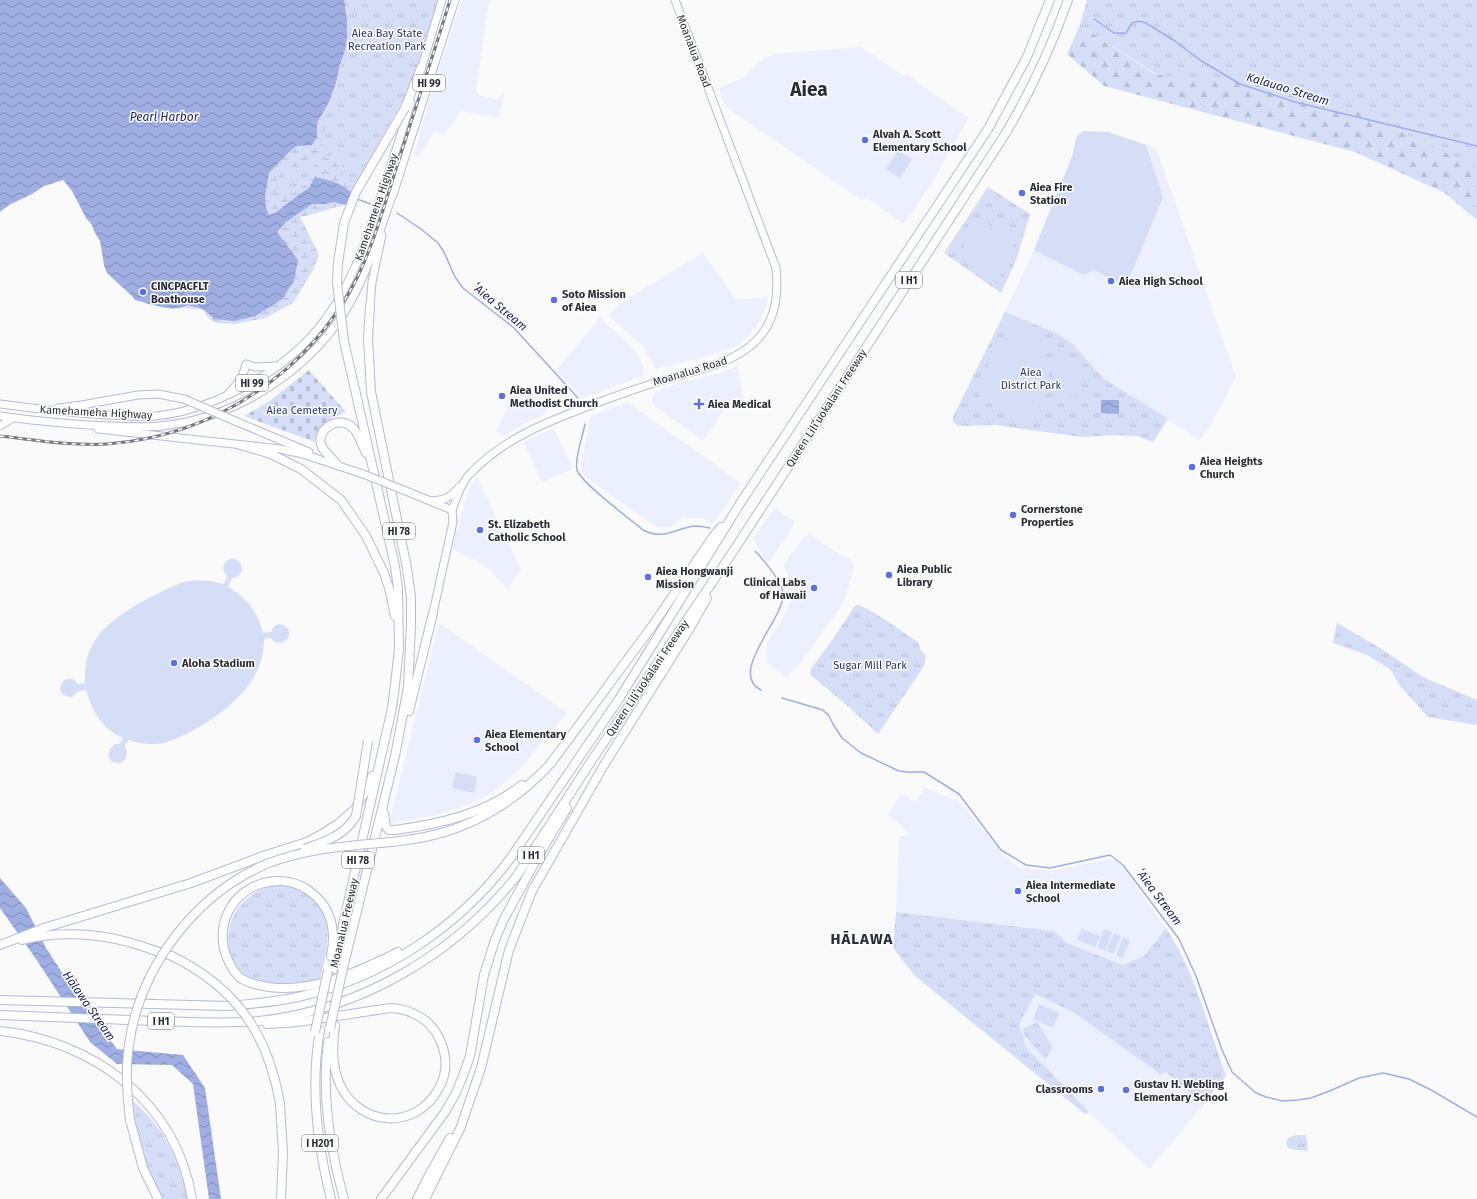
<svg xmlns="http://www.w3.org/2000/svg" width="1477" height="1199" font-family="'Fira Sans',sans-serif">
<defs>
<pattern id="grass-tufts" width="24" height="20" patternUnits="userSpaceOnUse"><rect width="24" height="20" fill="#d6def7"/><path d="M3 7l-1-3M5 7V3M7 7l1-3M15 17l-1-3M17 17v-4M19 17l1-3" fill="none" stroke="#b8bfd4"/></pattern>
<pattern id="forest-firs" width="22" height="20" patternUnits="userSpaceOnUse"><rect width="22" height="20" fill="#d6def7"/><path d="M5 1l3.5 6h-7zM16 11l3.5 6h-7z" fill="#b8bfd4"/></pattern>
<pattern id="wetland-marsh" width="20" height="14" patternUnits="userSpaceOnUse"><rect width="20" height="14" fill="#d6def7"/><path d="M1 5h8M5 5V1M11 12h8M15 12V8" fill="none" stroke="#b8bfd4"/></pattern>
<pattern id="cemetery-stones" width="16" height="16" patternUnits="userSpaceOnUse"><rect width="16" height="16" fill="#d6def7"/><path d="M2 7V4a2 2 0 0 1 4 0v3zM10 15v-3a2 2 0 0 1 4 0v3z" fill="#b8bfd4"/></pattern>
<pattern id="water-waves" width="16" height="10" patternUnits="userSpaceOnUse"><rect width="16" height="10" fill="#9faee3"/><path d="M0 5q4-4 8 0t8 0" fill="none" stroke="#828eb9"/></pattern>
</defs>
<rect width="100%" height="100%" fill="#fafafa"/>
<!-- built -->
<g fill="#ebeffe">
<polygon points="462,0 489,0 476,90 478,95 496,99 504,94 499,118 461,111 444,135 435,130 418,157 414,155 433,86"/>
<polygon points="861,47 904,76 906,74 968,118 932,183 904,224 867,198 861,200 725,106 719,88 743,78 763,59 775,54"/>
<polygon points="1084,131 1108,132 1156,148 1236,377 1207,431 1199,440 1103,378 1071,342 1054,332 1005,312 1034,250 1073,154 1076,139 1078,134"/>
<polygon points="703,253 736,300 768,297 765,309 758,323 751,333 743,341 734,347 705,357 655,369 643,346 609,316 619,304"/>
<polygon points="600,318 623,339 639,356 644,370 644,373 643,376 583,398 556,371"/>
<polygon points="738,366 744,405 724,409 703,441 654,405 652,401 654,393 657,391 683,382 722,372"/>
<polygon points="518,386 546,405 547,411 545,414 521,425 504,436 496,431"/>
<polygon points="627,402 741,483 712,525 702,518 682,518 671,527 656,527 586,477 582,472 581,464 591,416"/>
<polygon points="553,428 573,469 542,482 524,442"/>
<polygon points="477,477 521,569 508,589 491,571 477,561 452,549 468,491"/>
<polygon points="774,508 793,520 794,523 793,526 768,563 753,539"/>
<polygon points="808,535 811,535 834,551 849,559 854,565 846,595 841,606 797,667 786,677 767,663 767,643 782,620 790,601 791,586 788,574 784,564 804,537"/>
<polygon points="439,623 567,713 522,766 498,789 466,806 436,815 389,823"/>
<polygon points="925,788 959,801 996,845 1001,853 1018,867 1052,871 1110,859 1120,864 1166,928 1144,956 1123,965 1067,943 1054,931 896,912 899,841 901,836 909,835 901,825 887,815 902,793 915,802"/>
<polygon points="1035,994 1073,1012 1160,1074 1166,1072 1203,1105 1149,1169 1089,1112 1026,1047 1018,1024"/>
</g>
<!-- grass -->
<g fill="url(#grass-tufts)">
<path d="M 344,0 L 439,0 C 430,28 423,58 411,84 C 392,125 364,161 350,204 L 309,188 L 301,193 L 265,196 L 266,188 L 317,123 L 329,102 L 336,83 L 347,38 Z"/>
<polygon points="1087,0 1477,0 1477,188 1438,170 1154,73 1080,25"/>
<polygon points="988,187 1030,214 1017,258 1001,293 944,253"/>
<polygon points="1005,312 1054,332 1071,342 1103,378 1168,419 1153,442 1136,436 1116,435 1082,437 995,425 958,426 953,422 953,417"/>
<path d="M 856,605 C 867,605 907,635 918,642 L 921,651 L 926,655 L 924,666 L 878,734 L 850,708 L 812,676 L 810,673 L 811,669 L 833,639 L 854,607 Z"/>
<polygon points="1337,623 1382,649 1423,677 1477,700 1477,725 1428,717 1401,687 1390,669 1367,655 1333,643"/>
<path d="M 285,885 C 338,897 331,942 319,982 C 309,983 282,989 273,987 C 269,987 265,984 262,983 C 257,981 251,980 248,977 C 207,949 234,883 285,885 Z"/>
<path d="M 896,912 L 1054,931 L 1067,943 L 1123,965 L 1144,956 L 1166,928 C 1195,972 1208,1026 1226,1076 L 1203,1105 L 1166,1072 L 1160,1074 L 1073,1012 L 1035,994 L 1019,1024 L 1026,1047 L 1089,1112 L 1085,1114 L 915,976 L 893,948 Z"/>
<polygon points="1037,1022 1053,1048 1045,1059 1025,1036 1023,1029"/>
<path d="M 133,1101 C 164,1128 179,1159 188,1199 L 163,1199 C 145,1165 136,1140 133,1101 Z"/>
<polygon points="1296,1135 1306,1135 1308,1151 1296,1150 1288,1148 1286,1143 1288,1138"/>
</g>
<!-- forest -->
<polygon fill="url(#forest-firs)" points="1080,25 1154,74 1199,81 1249,74 1356,111 1477,167 1477,220 1445,193 1355,152 1104,86 1067,54"/>
<!-- wetland -->
<g fill="url(#wetland-marsh)">
<polygon points="335,0 362,0 362,8 357,11 343,13"/>
<path d="M 329,102 L 320,118 L 326,126 C 324,131 323,145 322,148 C 317,157 305,164 298,170 L 284,167 C 277,174 276,182 279,191 L 295,192 L 296,185 L 301,183 L 309,188 C 308,175 312,167 321,157 L 332,156 L 341,161 L 344,179 L 349,178 L 357,182 L 350,196 L 345,194 L 336,186 L 266,223 L 261,206 L 265,176 L 317,110 Z"/>
<path d="M 322,197 L 347,205 C 331,207 316,214 300,217 L 319,255 L 313,270 L 293,303 L 265,318 L 235,324 L 216,323 L 208,318 L 204,310 L 184,308 L 181,305 L 271,238 L 281,223 Z"/>
</g>
<!-- cemetery -->
<path fill="url(#cemetery-stones)" d="M 309,370 L 346,412 C 332,419 316,424 315,442 L 244,416 L 267,403 Z"/>
<!-- garden -->
<g fill="#d6def7">
<path d="M 1084,131 L 1108,132 L 1146,145 L 1163,197 L 1126,286 L 1094,270 L 1084,275 L 1034,250 L 1073,154 C 1075,143 1074,137 1084,131 Z"/>
<polygon points="898,150 912,159 900,178 886,169"/>
<path d="M 972,218 L 1012,234 L 1016,238 L 996,285 C 989,281 979,277 974,272 C 959,256 963,235 972,218 Z"/>
<polygon points="1011,322 1042,336 1051,386 1030,423 975,392"/>
<polygon points="1074,359 1076,367 1058,371 1057,362"/>
<polygon points="1076,370 1078,378 1061,382 1059,374"/>
<polygon points="1080,383 1082,394 1063,398 1060,386"/>
<path d="M 230,559 C 238,558 242,563 242,571 L 238,577 L 232,578 L 228,587 C 247,597 258,613 263,633 L 271,632 L 274,626 L 280,624 C 288,626 291,631 288,639 L 281,643 L 274,642 L 271,638 L 264,639 C 264,653 261,665 254,677 C 239,704 196,733 167,742 C 154,746 140,744 128,740 L 125,747 L 127,752 L 126,759 L 121,763 L 112,762 L 108,756 L 110,749 L 115,744 L 119,744 L 123,738 C 102,729 92,711 86,690 L 79,691 L 72,697 C 66,697 62,695 60,690 C 60,678 72,675 78,684 L 85,683 C 85,672 85,660 90,650 C 101,622 140,602 165,590 C 172,587 180,582 188,581 C 200,579 212,581 224,584 L 227,576 C 221,569 223,563 230,559 Z"/>
<polygon points="456,772 477,777 474,793 452,788"/>
<polygon points="1082,929 1100,936 1095,947 1077,940"/>
<polygon points="1104,929 1112,932 1105,951 1097,948"/>
<polygon points="1114,933 1121,936 1114,954 1106,951"/>
<polygon points="1123,937 1130,940 1123,958 1116,955"/>
<polygon points="1039,1004 1059,1013 1053,1028 1033,1019"/>
</g>
<!-- water -->
<g fill="url(#water-waves)">
<path d="M 0,0 L 344,0 L 347,20 L 347,38 L 345,50 L 340,65 L 336,83 L 329,102 L 317,123 L 317,137 L 312,145 L 296,146 L 285,156 L 269,173 L 265,196 L 266,208 L 269,215 L 275,213 L 301,193 L 309,188 L 315,177 C 330,180 340,183 351,192 L 347,205 L 334,202 L 325,204 L 312,204 L 286,222 L 277,232 L 298,260 L 294,281 L 282,299 L 255,316 L 234,321 L 214,319 C 204,308 201,308 187,305 C 175,314 148,303 135,300 L 132,296 L 107,273 L 104,265 L 100,241 L 95,233 L 92,225 L 86,218 L 72,191 L 63,180 L 44,186 L 32,194 L 9,205 L 0,212 Z"/>
<polygon points="1101,400 1119,400 1119,414 1101,413"/>
<polygon points="0,878 26,908 46,948 74,991 117,1049 183,1055 205,1088 221,1199 209,1199 193,1084 172,1065 117,1064 90,1042 36,959 0,908"/>
</g>
<g fill="none" stroke-linecap="round" stroke-linejoin="round">
<!-- stream -->
<g stroke="#9faee3" stroke-width="1.5">
<polyline points="1094,19 1114,33 1126,33 1132,23 1139,21 1146,23 1175,41 1200,60 1240,84 1295,102 1477,146"/>
<polyline points="357,199 376,206"/>
<polyline points="397,213 421,229 438,243 444,252 455,277 463,288 514,328 578,398"/>
<path d="M 585,424 C 583,435 574,460 577,470 C 581,483 630,519 643,530 C 664,541 675,528 695,526 C 700,526 705,527 710,528"/>
<path d="M 755,551 C 763,559 783,583 783,594 C 785,618 727,673 761,690"/>
<polyline points="782,698 823,710 829,716 833,724 842,738 861,753 899,771 907,772 924,772 959,794 1001,850 1026,865 1050,868 1110,855 1123,865 1179,939 1196,976 1222,1050 1232,1072 1256,1093 1266,1097 1283,1101 1297,1100 1311,1098 1332,1090 1359,1078 1383,1073 1409,1079 1433,1091 1477,1117"/>
</g>
<!-- secondary casing -->
<g stroke="#b3bbd7" stroke-width="9">
<g id="secondary">
<path d="M 431,501 C 445,500 450,498 459,487"/>
<path d="M 452,510 C 457,498 461,482 471,473 C 505,437 552,420 597,403 C 621,394 646,385 671,378 C 697,370 728,364 749,347 C 775,327 779,298 776,268 L 675,0"/>
</g>
</g>
<!-- primary casing -->
<g stroke="#b3bbd7" stroke-width="9">
<g id="primary">
<polyline points="420,73 442,0"/>
<polyline points="393,195 455,0"/>
<polyline points="370,306 372,282 382,235"/>
<path d="M 229,393 C 239,382 243,378 246,364 L 255,367 L 277,366"/>
<path d="M 0,404 C 36,409 72,413 108,415 C 124,416 140,417 156,416 C 187,413 215,402 242,388 C 274,372 306,347 327,317 C 351,284 364,247 377,208 C 389,173 400,137 411,102"/>
<polyline points="58,408 82,405 138,395 158,394 184,399"/>
<path d="M 0,416 C 37,421 74,425 112,426 C 131,427 150,428 169,425 C 243,415 315,366 351,301 C 370,267 380,228 394,191"/>
<polyline points="235,421 309,452"/>
<polyline points="0,426 13,418"/>
<polyline points="98,429 280,449 303,454 363,474"/>
<polyline points="401,489 452,510 453,522 433,613"/>
</g>
</g>
<!-- motorway casing -->
<g stroke="#b3bbd7" stroke-width="10">
<g id="motorway">
<polyline points="405,108 421,68"/>
<polyline points="240,445 271,454 301,469 341,500 366,536 384,573 389,588 395,616"/>
<path d="M 336,463 C 332,458 325,453 322,447 C 314,429 340,414 353,428 C 359,434 362,445 366,453"/>
<polyline points="409,711 433,613"/>
<path d="M 384,813 L 386,827 L 389,830 L 395,830 C 440,824 485,814 522,785"/>
<path d="M 391,842 C 403,841 414,839 425,837 C 474,827 517,800 551,763 L 653,625 L 712,538 L 721,527"/>
<path d="M 22,940 C 56,931 95,933 128,942 C 143,946 158,952 172,956"/>
<polyline points="0,945 44,928 191,883 266,855 307,842 322,834 339,823 355,809 369,785 372,776"/>
<path d="M 331,956 C 336,932 332,909 312,893 C 300,883 284,879 269,882 C 233,887 212,927 228,960 C 231,967 236,975 242,979 C 247,982 254,984 259,985 C 304,997 358,972 398,952"/>
<polyline points="344,964 395,756 408,687 411,625 411,597 407,568 371,392 368,338 370,306"/>
<polyline points="333,969 392,708 395,685 399,648 398,589 395,566 344,341"/>
<path d="M 0,1000 L 229,1006 C 252,1004 275,1002 298,997 C 383,978 461,926 512,856 L 619,699 L 741,502 L 988,129 L 1027,57 L 1050,0"/>
<path d="M 0,1015 C 51,1017 103,1019 154,1021 C 189,1022 224,1024 259,1021 C 360,1010 453,955 516,877 L 592,760 L 734,550 L 1004,136 C 1030,93 1051,48 1068,0"/>
<path d="M 267,1024 L 298,1022 L 390,1008 C 411,1009 430,1019 439,1038 C 447,1054 448,1072 439,1088 C 417,1130 361,1128 340,1085 C 332,1067 332,1045 335,1026"/>
<path d="M 320,1030 C 310,1086 317,1144 331,1199"/>
<path d="M 0,1031 C 94,1041 176,1102 192,1199"/>
<path d="M 328,1042 C 321,1094 330,1148 344,1199"/>
<polyline points="280,1104 283,1152 281,1199"/>
<polyline points="130,1120 143,1168 158,1199"/>
<polyline points="381,1199 445,1112 456,1093 464,1073 470,1056 484,975 495,940 504,919 536,860 567,808"/>
<polyline points="417,1199 428,1177 450,1138"/>
<polyline points="425,1199 460,1129 481,1068 509,950 532,891 604,765 690,628 707,598"/>
</g>
</g>
<!-- secondary -->
<use href="#secondary" stroke="#fff" stroke-width="7"/>
<!-- primary -->
<use href="#primary" stroke="#fff" stroke-width="7"/>
<!-- motorway -->
<use href="#motorway" stroke="#fff" stroke-width="8"/>
<!-- rail casing -->
<g stroke="#76787f" stroke-width="3">
<path id="rail" d="M 0,436 C 36,440 71,446 107,444 C 215,436 310,372 358,276 C 377,236 388,192 402,150 C 418,100 435,50 450,0"/>
</g>
<!-- rail -->
<use href="#rail" stroke="#fff" stroke-width="1.5" stroke-dasharray="4.5" stroke-linecap="butt"/>
<!-- primary-bridge casing -->
<g stroke="#b3bbd7" stroke-width="9" stroke-linecap="butt">
<g id="primary-bridge">
<polyline points="184,399 235,421"/>
<polyline points="363,474 401,489"/>
</g>
</g>
<!-- motorway-bridge casing -->
<g stroke="#b3bbd7" stroke-width="10" stroke-linecap="butt">
<g id="motorway-bridge">
<polyline points="344,341 337,283 338,263 344,223 356,192 405,108"/>
<path d="M 305,849 C 327,840 343,837 356,816 L 368,741"/>
<path d="M 172,956 C 236,988 268,1033 280,1104"/>
<polyline points="330,1028 344,964"/>
<polyline points="315,1032 328,970"/>
<path d="M 130,1120 C 127,1095 125,1070 129,1045 C 140,966 196,893 269,863 C 308,848 350,846 391,842"/>
</g>
</g>
<!-- primary-bridge -->
<use href="#primary-bridge" stroke="#fff" stroke-width="7"/>
<!-- motorway-bridge -->
<use href="#motorway-bridge" stroke="#fff" stroke-width="8"/>
</g>
<!-- markers -->
<g fill="#5b70e6" stroke="#fff" stroke-width="1.5">
<circle cx="865" cy="140" r="4"/>
<circle cx="1022" cy="193" r="4"/>
<circle cx="1111" cy="281" r="4"/>
<circle cx="143" cy="292" r="4"/>
<circle cx="554" cy="300" r="4"/>
<circle cx="502" cy="396" r="4"/>
<path d="M697 398h4v4h4v4h-4v4h-4v-4h-4v-4h4z"/>
<circle cx="1192" cy="467" r="4"/>
<circle cx="1013" cy="515" r="4"/>
<circle cx="480" cy="530" r="4"/>
<circle cx="889" cy="575" r="4"/>
<circle cx="648" cy="577" r="4"/>
<circle cx="814" cy="588" r="4"/>
<circle cx="174" cy="663" r="4"/>
<circle cx="477" cy="740" r="4"/>
<circle cx="1018" cy="891" r="4"/>
<circle cx="1101" cy="1089" r="4"/>
<circle cx="1126" cy="1090" r="4"/>
</g>
<g text-anchor="middle" stroke-width="3" stroke-linejoin="round" paint-order="stroke">
<!-- shield labels -->
<g fill="#fff" stroke="#6a6c74" stroke-width="1">
<rect x="413" y="75" width="32" height="16" rx="3"/>
<rect x="896" y="272" width="26" height="16" rx="3"/>
<rect x="236" y="375" width="32" height="16" rx="3"/>
<rect x="383" y="523" width="32" height="16" rx="3"/>
<rect x="518" y="847" width="26" height="16" rx="3"/>
<rect x="342" y="852" width="32" height="16" rx="3"/>
<rect x="148" y="1013" width="26" height="16" rx="3"/>
<rect x="302" y="1135" width="36" height="16" rx="3"/>
</g>
<g font-size="10" font-weight="bold" fill="#2a2d38">
<text x="429" y="87">HI 99</text>
<text x="909" y="284">I H1</text>
<text x="252" y="387">HI 99</text>
<text x="399" y="535">HI 78</text>
<text x="531" y="859">I H1</text>
<text x="358" y="864">HI 78</text>
<text x="161" y="1025">I H1</text>
<text x="320" y="1147">I H201</text>
</g>
<!-- park labels -->
<g font-size="11" fill="#293473" stroke="#fff">
<text x="387" y="37">Aiea Bay State<tspan x="387" dy="13">Recreation Park</tspan></text>
<text x="1031" y="376">Aiea<tspan x="1031" dy="13">District Park</tspan></text>
<text x="302" y="414">Aiea Cemetery</text>
<text x="870" y="669">Sugar Mill Park</text>
</g>
<!-- street labels -->
<g font-size="11" fill="#2a2d38" stroke="#fff">
<text transform="translate(694 51) rotate(69)" y="4">Moanalua Road</text>
<text transform="translate(376 207) rotate(-71)" y="4">Kamehameha Highway</text>
<text transform="translate(690 371) rotate(-17)" y="4">Moanalua Road</text>
<text transform="translate(826 408) rotate(-57)" y="4">Queen Liliʻuokalani Freeway</text>
<text transform="translate(96 412) rotate(3)" y="4">Kamehameha Highway</text>
<text transform="translate(647 678) rotate(-56)" y="4">Queen Liliʻuokalani Freeway</text>
<text transform="translate(344 923) rotate(-77)" y="4">Moanalua Freeway</text>
</g>
<!-- poi labels -->
<g font-size="11" font-weight="bold" fill="#2a2d38" stroke="#fff" text-anchor="start">
<text x="873" y="138">Alvah A. Scott<tspan x="873" dy="13">Elementary School</tspan></text>
<text x="1030" y="191">Aiea Fire<tspan x="1030" dy="13">Station</tspan></text>
<text x="1119" y="285">Aiea High School</text>
<text x="151" y="290">CINCPACFLT<tspan x="151" dy="13">Boathouse</tspan></text>
<text x="562" y="298">Soto Mission<tspan x="562" dy="13">of Aiea</tspan></text>
<text x="510" y="394">Aiea United<tspan x="510" dy="13">Methodist Church</tspan></text>
<text x="708" y="408">Aiea Medical</text>
<text x="1200" y="465">Aiea Heights<tspan x="1200" dy="13">Church</tspan></text>
<text x="1021" y="513">Cornerstone<tspan x="1021" dy="13">Properties</tspan></text>
<text x="488" y="528">St. Elizabeth<tspan x="488" dy="13">Catholic School</tspan></text>
<text x="897" y="573">Aiea Public<tspan x="897" dy="13">Library</tspan></text>
<text x="656" y="575">Aiea Hongwanji<tspan x="656" dy="13">Mission</tspan></text>
<text x="806" y="586" text-anchor="end">Clinical Labs<tspan x="806" dy="13">of Hawaii</tspan></text>
<text x="182" y="667">Aloha Stadium</text>
<text x="485" y="738">Aiea Elementary<tspan x="485" dy="13">School</tspan></text>
<text x="1026" y="889">Aiea Intermediate<tspan x="1026" dy="13">School</tspan></text>
<text x="1134" y="1088">Gustav H. Webling<tspan x="1134" dy="13">Elementary School</tspan></text>
<text x="1093" y="1093" text-anchor="end">Classrooms</text>
</g>
<!-- water labels -->
<g font-size="12" font-style="italic" fill="#1e2764" stroke="#fff">
<text transform="translate(1288 89) rotate(17)" y="4">Kalauao Stream</text>
<text x="164" y="121">Pearl Harbor</text>
<text transform="translate(500 307) rotate(40)" y="4">ʻAiea Stream</text>
<text transform="translate(1159 897) rotate(53)" y="4">ʻAiea Stream</text>
<text transform="translate(89 1006) rotate(55)" y="4">Hālawa Stream</text>
</g>
<!-- district labels -->
<g font-size="15" font-weight="bold" letter-spacing="1" fill="#2a2d38" stroke="#fff">
<text x="862" y="944">HĀLAWA</text>
</g>
<!-- town labels -->
<g font-size="19" font-weight="bold" fill="#2a2d38" stroke="#fff">
<text x="809" y="96">Aiea</text>
</g>
</g>
</svg>
